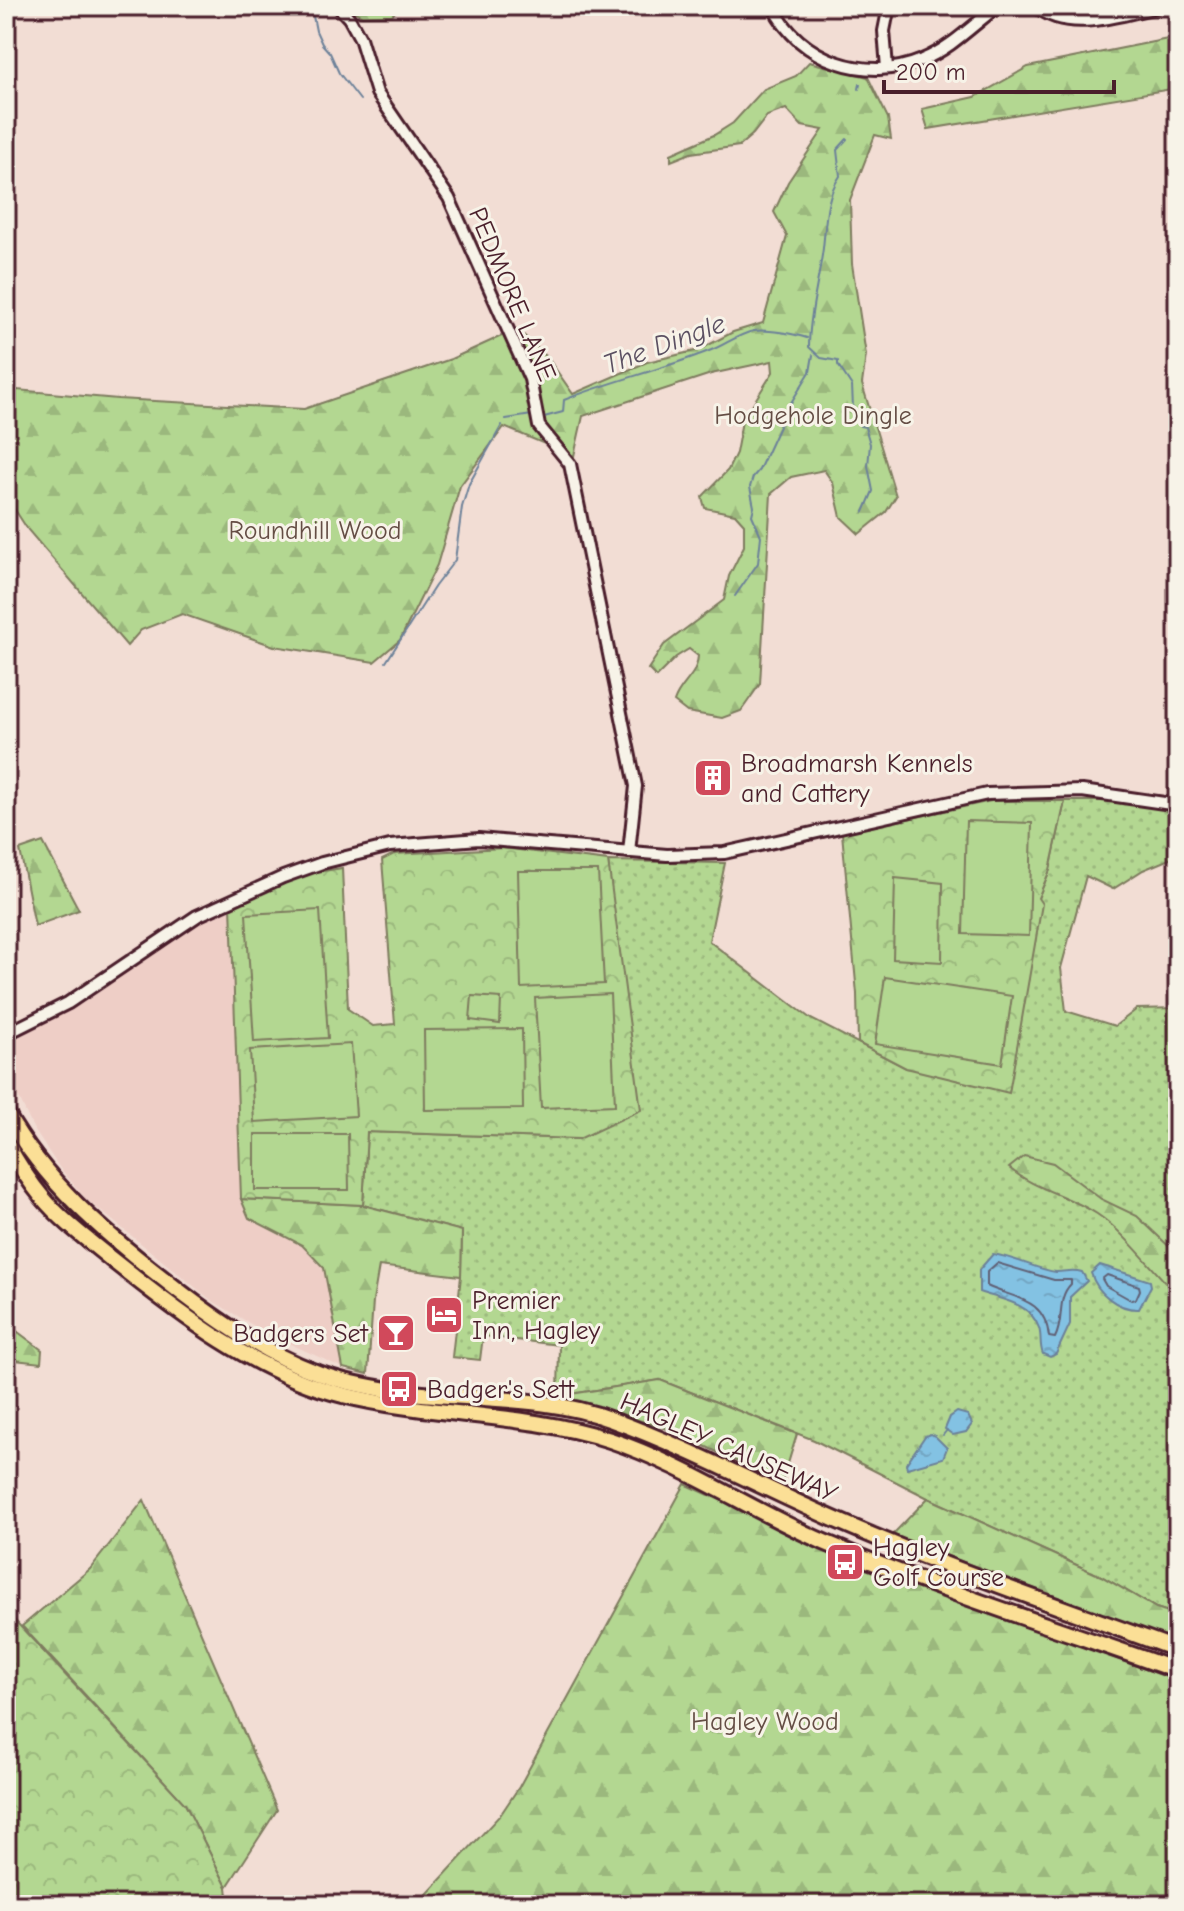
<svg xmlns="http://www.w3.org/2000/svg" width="1184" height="1911" font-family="'Comic Neue',sans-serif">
<defs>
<pattern id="grass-dots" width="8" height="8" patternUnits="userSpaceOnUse" patternTransform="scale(2)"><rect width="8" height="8" fill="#b3d791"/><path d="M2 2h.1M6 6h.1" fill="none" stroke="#9bb87d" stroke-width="1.8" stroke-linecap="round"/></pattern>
<pattern id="forest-firs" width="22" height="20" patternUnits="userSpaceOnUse" patternTransform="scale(2)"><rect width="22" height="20" fill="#b3d791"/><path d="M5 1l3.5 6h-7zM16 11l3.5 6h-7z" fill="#9bb87d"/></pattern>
<pattern id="park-crowns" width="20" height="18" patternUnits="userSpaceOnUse" patternTransform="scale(2)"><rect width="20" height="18" fill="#b3d791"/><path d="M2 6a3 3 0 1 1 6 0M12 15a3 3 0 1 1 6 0" fill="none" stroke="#9bb87d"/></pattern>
<pattern id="water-ripples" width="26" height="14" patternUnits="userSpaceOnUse" patternTransform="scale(2)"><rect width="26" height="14" fill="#83c2e3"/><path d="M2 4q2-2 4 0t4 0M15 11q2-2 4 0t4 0" fill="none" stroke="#73a6c3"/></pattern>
</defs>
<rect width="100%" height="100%" fill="#f2ddd4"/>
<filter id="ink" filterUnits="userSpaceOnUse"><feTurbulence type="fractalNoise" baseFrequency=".0125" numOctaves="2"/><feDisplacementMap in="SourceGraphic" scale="16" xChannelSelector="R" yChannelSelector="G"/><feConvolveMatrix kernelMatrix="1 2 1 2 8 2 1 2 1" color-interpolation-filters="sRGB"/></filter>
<g filter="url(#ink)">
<!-- built -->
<polygon fill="#eecec6" points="231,905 241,1199 249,1218 302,1245 324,1268 343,1368 266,1333 211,1300 86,1199 59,1167 33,1128 6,1070 7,1044 94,994 163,945"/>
<!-- grass -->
<polygon fill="url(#grass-dots)" stroke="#7e7b5e" stroke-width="2" points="1065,801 1105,801 1178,811 1178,829 1170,840 1177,856 1143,870 1113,889 1086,876 1061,968 1066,1011 1115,1026 1137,1009 1178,1008 1178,1255 1175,1255 1168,1285 1178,1291 1178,1615 1156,1608 1101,1576 928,1498 814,1440 660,1380 558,1396 559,1345 483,1336 480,1360 452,1357 461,1276 462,1231 363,1205 367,1132 579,1139 626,1022 608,861 725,863 709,941 811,1019 906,1068 1038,898 1050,870"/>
<!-- forest -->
<g fill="url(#forest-firs)" stroke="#7e7b5e" stroke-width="2">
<polygon points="345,6 401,6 392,15 362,16"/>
<polygon points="1178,37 1178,88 928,129 922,109 975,97 1028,67"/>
<path d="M 809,62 L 868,77 L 888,118 L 891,139 L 875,135 L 850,200 L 852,264 L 866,355 L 862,384 L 896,496 L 886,512 L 859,534 L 841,517 L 833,483 L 824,470 L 791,477 L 771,494 L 760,684 L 741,711 L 722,718 L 687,712 L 674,702 C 680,683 697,677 698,656 L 689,649 L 676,657 L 656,677 L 648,669 L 664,645 L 724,600 L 729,576 L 744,546 L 744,524 L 735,514 L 705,508 L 702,497 L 728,470 L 736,453 L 742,421 L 773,372 L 772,361 L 711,374 L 583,416 L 574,456 L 504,427 L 460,486 L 437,565 L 400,640 L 374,662 L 274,646 L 182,614 L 141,630 L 127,646 L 28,530 L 6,496 L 6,389 L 118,399 L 304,409 L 451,359 L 517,329 L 547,357 L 573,394 L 647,362 L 699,350 L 733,332 L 763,323 L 787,236 L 774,212 L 788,182 L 823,130 L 802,126 L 786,109 L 767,116 L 753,134 L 739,146 L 691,153 L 671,161 L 671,154 L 714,135 L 733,123 L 764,89 L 796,76 Z"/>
<polygon points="43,842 79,910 35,926 20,850"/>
<path d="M 1024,1156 L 1053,1163 L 1101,1199 L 1137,1216 L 1178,1255 L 1178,1291 L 1168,1285 C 1146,1262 1124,1232 1097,1214 C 1068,1195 1036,1190 1009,1168 Z"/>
<polygon points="241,1199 363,1205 462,1231 461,1276 379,1266 373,1301 368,1374 343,1368 324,1268 302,1245 249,1218"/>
<polygon points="6,1323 42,1350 41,1363 6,1359"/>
<polygon points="660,1380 797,1434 782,1483 671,1430 558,1396"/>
<polygon points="685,1484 888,1576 1178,1681 1178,1905 417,1905 501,1814 519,1787"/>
<polygon points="928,1498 1101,1576 1156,1608 1178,1615 1178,1643 892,1535"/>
<polygon points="144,1500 277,1810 227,1887 185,1804 22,1626 90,1569"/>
</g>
<!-- park -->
<g fill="url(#park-crowns)" stroke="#7e7b5e" stroke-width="2">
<polygon points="991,801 1065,801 1050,870 1038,898 1042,904 1009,1093 906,1068 858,1043 857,994 842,833"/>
<polygon points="503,848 608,861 641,1110 579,1139 367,1132 363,1205 241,1199 231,905 305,874 342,868 348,1009 373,1026 395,1024 382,860 394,854"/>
<polygon points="6,1611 185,1804 227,1887 229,1905 6,1905"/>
</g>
<!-- pitch -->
<g fill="#b3d791" stroke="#7e7b5e" stroke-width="2">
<polygon points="966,821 1032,823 1029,936 963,934"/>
<polygon points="518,871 598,871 604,984 521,988"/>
<polygon points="895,878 943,883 942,962 893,959"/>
<polygon points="320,910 328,1038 254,1042 246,914"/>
<polygon points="885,977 1012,996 1002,1064 875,1044"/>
<polygon points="610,994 615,1105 541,1108 535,998"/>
<polygon points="472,996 501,998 500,1024 470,1020"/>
<polygon points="522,1029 523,1109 425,1110 424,1030"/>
<polygon points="351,1044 356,1116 254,1122 250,1050"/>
<polygon points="255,1134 348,1134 349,1190 255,1190"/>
</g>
<!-- water -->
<g fill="url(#water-ripples)" stroke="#6c8199" stroke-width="2">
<path d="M 993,1254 C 1014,1257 1038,1270 1056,1272 C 1066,1272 1072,1269 1082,1272 L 1087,1281 L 1070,1297 L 1070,1324 L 1056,1354 L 1050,1357 L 1043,1354 C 1039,1345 1042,1337 1039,1328 C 1030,1302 1001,1300 979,1292 L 979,1270 Z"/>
<path d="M 1100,1265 L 1150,1281 L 1151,1286 L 1139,1309 C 1118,1310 1097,1293 1091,1273 Z"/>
<polygon points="957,1412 968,1415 972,1424 966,1432 953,1435 945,1429 950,1417"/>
<polygon points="930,1434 935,1436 947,1448 943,1458 907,1468 906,1464 925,1436"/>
</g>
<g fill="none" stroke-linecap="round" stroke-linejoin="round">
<!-- shore -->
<g stroke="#616075" stroke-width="2">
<path d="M 997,1263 L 1054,1280 L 1071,1280 L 1071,1284 C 1056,1299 1065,1318 1055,1338 L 1049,1337 C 1045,1297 1014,1299 987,1286 L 987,1272 Z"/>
<polygon points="1107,1275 1139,1286 1140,1290 1136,1299 1131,1300 1106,1286 1102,1279"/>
</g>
<!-- stream -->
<g stroke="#6c8199" stroke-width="2">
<polyline points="311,6 316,31 322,44 330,53 339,73 360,100"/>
<polyline points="859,89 860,84"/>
<path d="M 847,139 L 837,150 L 840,176 C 825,198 826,222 823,248 C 819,281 809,313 809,347 L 821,358 L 838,361 L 838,365 L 852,386 L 853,407 L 860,426 L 865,427 L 870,444 L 868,466 L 873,491 L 864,512"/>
<path d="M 544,417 L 563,412 L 564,400 C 611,381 661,370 709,351 C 724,346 738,334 754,331 C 766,329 796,334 807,338"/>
<polyline points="506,419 532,415"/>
<polyline points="735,596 758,563 761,536 752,515 754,507 750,487 753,477 759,470 787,409 810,372 813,355"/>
<polyline points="386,662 435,586 455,560 462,507 469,484 502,425"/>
<polyline points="943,1435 947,1430"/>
</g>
<!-- minor casing -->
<g stroke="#4a1f2b" stroke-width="16">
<g id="minor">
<polyline points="338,6 349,18 360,38 377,93 449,198 530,379 539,426 570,464 636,786 629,852"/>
<path d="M 773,6 C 798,61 868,83 922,60 C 950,49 974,24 998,6"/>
<polyline points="882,6 888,11 884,31 887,68"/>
<path d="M 1036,6 C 1069,35 1123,14 1161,6"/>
<polyline points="6,1034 68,1003 197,916 283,877 322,863 390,846 479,839 667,855 724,853 987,794 1082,791 1178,805"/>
</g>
</g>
<!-- highway casing -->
<g stroke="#4a1f2b" stroke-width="20">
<g id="highway">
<path d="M 6,1113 C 45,1182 103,1232 165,1280 C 212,1317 261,1352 318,1373 C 342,1382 369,1387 395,1391 C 466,1401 544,1394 612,1420 C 689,1448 761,1487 836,1520 C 948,1569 1064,1608 1178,1650"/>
<path d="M 6,1142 C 17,1162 28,1180 42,1197 C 62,1221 88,1240 111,1259 C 180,1314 255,1373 343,1395 C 431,1417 523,1412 610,1440 C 685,1465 752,1511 824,1542 C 940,1591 1060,1629 1178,1671"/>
</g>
</g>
<!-- minor -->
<use href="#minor" stroke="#f7f3e8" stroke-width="10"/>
<!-- highway -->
<use href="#highway" stroke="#fbdf96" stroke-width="14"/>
</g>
</g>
<!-- icons -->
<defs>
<g id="building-square" transform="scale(2)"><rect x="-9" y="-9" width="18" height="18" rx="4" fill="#d1495b" stroke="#f7f3e8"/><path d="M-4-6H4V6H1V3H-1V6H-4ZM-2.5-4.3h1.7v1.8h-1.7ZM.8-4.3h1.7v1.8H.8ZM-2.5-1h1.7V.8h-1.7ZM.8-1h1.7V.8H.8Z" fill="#fff"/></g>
<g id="hotel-square" transform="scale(2)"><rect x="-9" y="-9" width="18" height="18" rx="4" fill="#d1495b" stroke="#f7f3e8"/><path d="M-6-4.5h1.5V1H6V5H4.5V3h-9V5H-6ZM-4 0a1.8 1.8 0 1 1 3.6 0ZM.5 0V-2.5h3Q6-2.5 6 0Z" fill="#fff"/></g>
<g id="bar-square" transform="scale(2)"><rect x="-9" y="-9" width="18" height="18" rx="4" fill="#d1495b" stroke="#f7f3e8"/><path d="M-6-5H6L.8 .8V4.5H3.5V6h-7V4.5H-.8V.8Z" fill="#fff"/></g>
<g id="bus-square" transform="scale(2)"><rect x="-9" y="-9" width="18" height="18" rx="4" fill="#d1495b" stroke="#f7f3e8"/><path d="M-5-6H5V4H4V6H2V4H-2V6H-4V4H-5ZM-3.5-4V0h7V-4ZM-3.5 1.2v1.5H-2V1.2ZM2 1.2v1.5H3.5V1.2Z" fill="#fff"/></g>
</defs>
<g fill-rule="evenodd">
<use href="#building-square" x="713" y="778"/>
<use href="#hotel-square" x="444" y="1315"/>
<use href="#bar-square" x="396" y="1333"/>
<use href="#bus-square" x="399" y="1389"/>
<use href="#bus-square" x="845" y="1562"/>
</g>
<g text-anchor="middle" stroke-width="6" stroke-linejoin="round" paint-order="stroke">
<!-- street labels -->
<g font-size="26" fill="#4a1f2b" stroke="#f7f3e8">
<text transform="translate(513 294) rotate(67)" y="9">PEDMORE LANE</text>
<text transform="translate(729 1447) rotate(24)" y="9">HAGLEY CAUSEWAY</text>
</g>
<!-- park labels -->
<g font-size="26" fill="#644d44" stroke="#f7f3e8">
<text x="813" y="424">Hodgehole Dingle</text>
<text x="315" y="539">Roundhill Wood</text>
<text x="765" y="1730">Hagley Wood</text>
</g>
<!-- poi labels -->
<g font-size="26" fill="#4a1f2b" stroke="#f7f3e8" text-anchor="start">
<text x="741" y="772">Broadmarsh Kennels<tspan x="741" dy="30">and Cattery</tspan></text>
<text x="472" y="1309">Premier<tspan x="472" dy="30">Inn, Hagley</tspan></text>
<text x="368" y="1342" text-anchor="end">Badgers Set</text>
<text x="427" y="1398">Badger's Sett</text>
<text x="873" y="1556">Hagley<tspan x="873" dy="30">Golf Course</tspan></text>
</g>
<!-- water labels -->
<g font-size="28" font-style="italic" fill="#5b5062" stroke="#f7f3e8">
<text transform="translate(664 343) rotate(-20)" y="10">The Dingle</text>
</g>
</g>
<!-- margin -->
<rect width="1184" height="1911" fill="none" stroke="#f7f3e8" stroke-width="32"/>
<rect x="16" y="16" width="1152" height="1879" fill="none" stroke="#4a1f2b" stroke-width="3" filter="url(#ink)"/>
<!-- scale -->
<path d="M884 80v12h230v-12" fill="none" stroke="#4a1f2b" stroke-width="4"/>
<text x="896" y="80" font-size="24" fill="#4a1f2b" stroke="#f7f3e8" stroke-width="6" paint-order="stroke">200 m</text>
</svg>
